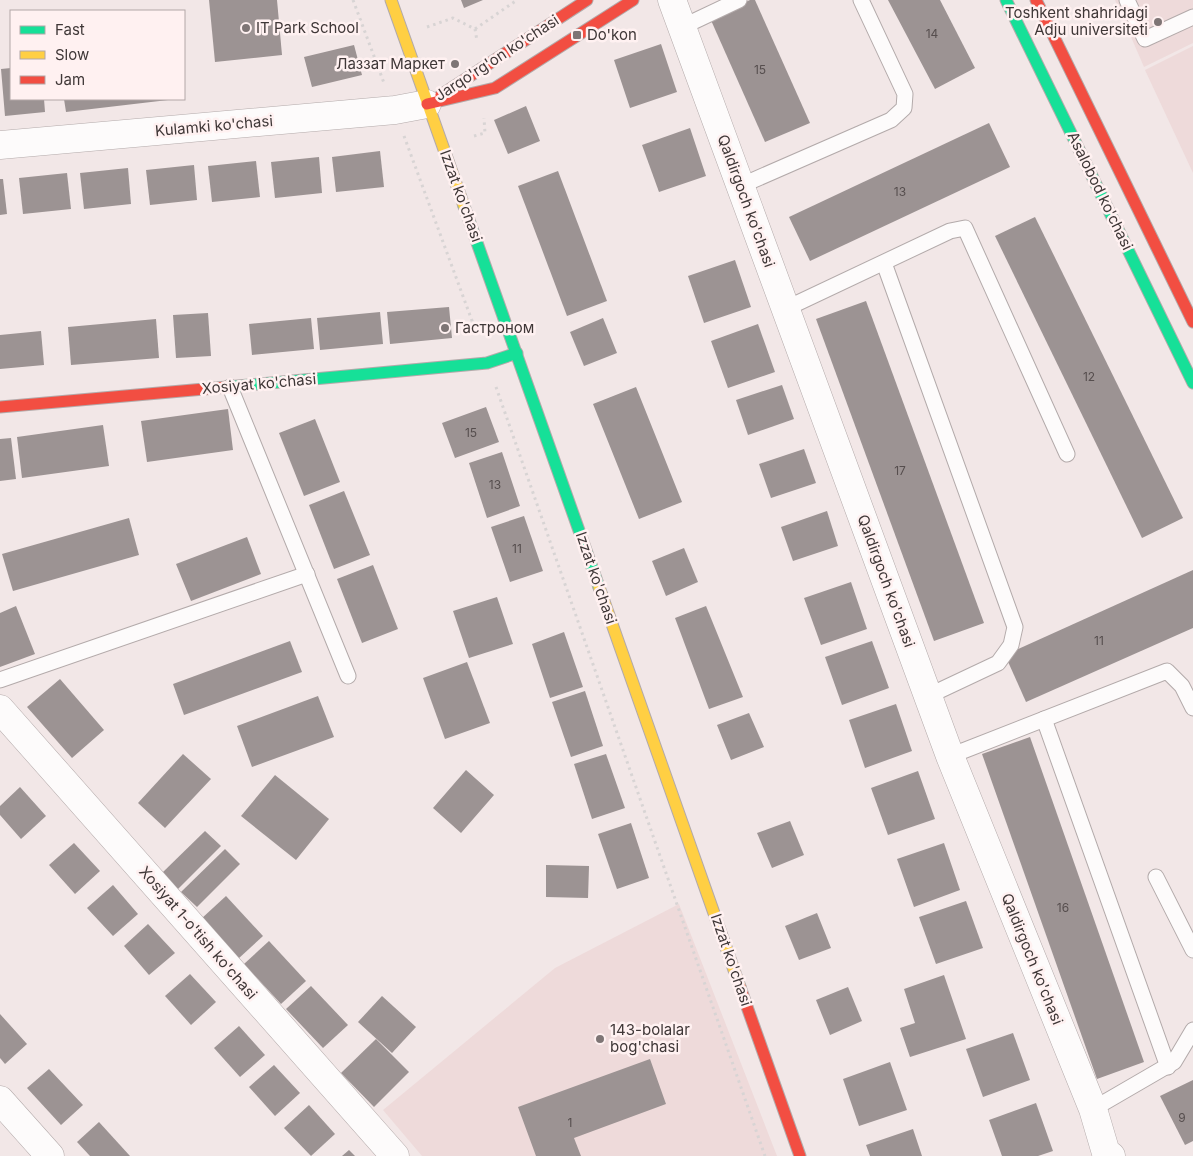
<svg xmlns="http://www.w3.org/2000/svg" width="1193" height="1156" font-family="Inter,sans-serif">
<rect width="100%" height="100%" fill="#f2e7e7"/>
<!-- built -->
<g fill="#eedada">
<polygon points="1115,0 1193,0 1193,43 1144,67"/>
<polygon points="1193,46 1193,173 1145,70"/>
<polygon points="679,904 777,1156 422,1156 383,1110 555,968"/>
</g>
<!-- building -->
<g fill="#9c9393">
<polygon points="209,0 277,0 282,55 215,62"/>
<polygon points="461,0 483,0 464,8"/>
<polygon points="750,0 755,0 810,123 765,142 710,18"/>
<polygon points="888,0 940,0 975,68 935,89"/>
<polygon points="661,44 677,92 630,108 614,60"/>
<polygon points="354,45 362,75 312,87 304,57"/>
<polygon points="11,68 11,99 44,99 45,112 5,116 1,69"/>
<polygon points="64,99 168,99 168,100 66,112"/>
<polygon points="526,106 540,141 508,154 494,120"/>
<polygon points="989,123 1010,167 810,261 789,217"/>
<polygon points="690,128 706,176 659,192 642,145"/>
<polygon points="380,151 384,187 336,192 332,157"/>
<polygon points="319,157 322,193 275,198 271,162"/>
<polygon points="256,161 260,197 212,202 208,166"/>
<polygon points="194,165 197,200 150,205 146,170"/>
<polygon points="128,168 131,204 84,209 80,173"/>
<polygon points="558,171 607,301 567,316 518,186"/>
<polygon points="67,173 71,209 23,214 19,178"/>
<polygon points="0,179 3,179 7,214 0,215"/>
<polygon points="1035,217 1183,518 1142,538 995,236"/>
<polygon points="735,260 751,307 704,323 688,276"/>
<polygon points="866,301 984,623 934,641 816,319"/>
<polygon points="449,307 452,338 390,344 387,312"/>
<polygon points="380,312 383,344 320,350 317,318"/>
<polygon points="208,313 211,356 176,358 173,315"/>
<polygon points="311,318 314,349 252,355 249,324"/>
<polygon points="603,318 617,353 584,366 570,332"/>
<polygon points="156,319 159,358 71,365 68,327"/>
<polygon points="758,324 775,372 728,388 711,341"/>
<polygon points="41,331 44,365 0,369 0,335"/>
<polygon points="782,385 794,419 748,435 736,400"/>
<polygon points="636,387 682,502 639,519 593,404"/>
<polygon points="486,407 499,442 455,458 442,423"/>
<polygon points="228,409 233,450 147,462 141,421"/>
<polygon points="315,419 340,482 304,496 279,433"/>
<polygon points="103,425 109,466 22,478 17,437"/>
<polygon points="11,438 16,479 0,481 0,439"/>
<polygon points="804,449 816,483 771,498 759,464"/>
<polygon points="502,452 520,506 487,518 469,463"/>
<polygon points="344,491 370,555 334,569 309,505"/>
<polygon points="827,511 838,546 793,561 781,527"/>
<polygon points="524,516 543,571 510,582 491,527"/>
<polygon points="129,518 139,555 13,591 2,554"/>
<polygon points="247,537 261,574 191,601 176,564"/>
<polygon points="684,548 698,582 666,596 652,561"/>
<polygon points="373,565 398,629 362,643 337,579"/>
<polygon points="1193,570 1193,628 1026,702 1005,655"/>
<polygon points="851,582 867,629 821,645 804,598"/>
<polygon points="497,597 513,644 469,658 453,611"/>
<polygon points="16,606 35,654 0,667 0,613"/>
<polygon points="706,606 743,697 709,709 675,618"/>
<polygon points="564,632 583,687 550,698 532,644"/>
<polygon points="290,641 302,672 184,715 173,684"/>
<polygon points="872,641 889,688 842,705 825,657"/>
<polygon points="467,662 490,723 445,739 423,678"/>
<polygon points="60,679 104,730 72,758 27,707"/>
<polygon points="585,691 603,746 571,757 552,702"/>
<polygon points="318,696 334,737 252,767 237,726"/>
<polygon points="896,704 912,751 865,768 849,720"/>
<polygon points="749,713 764,747 731,760 717,725"/>
<polygon points="1030,737 1144,1062 1097,1079 982,754"/>
<polygon points="183,754 211,779 165,828 138,803"/>
<polygon points="606,754 625,808 592,819 574,764"/>
<polygon points="466,770 494,795 461,833 433,808"/>
<polygon points="918,771 935,819 888,835 871,788"/>
<polygon points="275,775 329,819 296,860 241,816"/>
<polygon points="20,787 46,816 21,839 0,815 0,806"/>
<polygon points="790,821 804,855 772,868 757,833"/>
<polygon points="631,823 649,878 617,889 598,834"/>
<polygon points="205,831 221,846 178,889 162,873"/>
<polygon points="74,843 100,871 75,894 49,865"/>
<polygon points="944,843 960,890 914,907 897,859"/>
<polygon points="225,849 240,864 197,907 181,892"/>
<polygon points="546,865 589,866 588,898 546,897"/>
<polygon points="113,885 138,914 113,936 87,908"/>
<polygon points="226,896 263,936 238,959 201,919"/>
<polygon points="966,901 983,948 936,964 919,917"/>
<polygon points="817,913 831,948 799,960 785,926"/>
<polygon points="148,924 175,953 149,975 124,946"/>
<polygon points="269,941 306,981 281,1004 244,964"/>
<polygon points="190,974 216,1002 191,1025 165,996"/>
<polygon points="944,975 966,1039 910,1057 900,1028 915,1023 904,989"/>
<polygon points="311,986 348,1025 323,1048 286,1009"/>
<polygon points="848,987 862,1021 830,1035 816,1000"/>
<polygon points="382,996 416,1027 392,1053 358,1022"/>
<polygon points="0,1014 27,1044 5,1064 0,1058"/>
<polygon points="239,1026 265,1055 240,1077 214,1048"/>
<polygon points="1013,1033 1030,1080 983,1097 966,1049"/>
<polygon points="376,1039 409,1072 374,1107 341,1073"/>
<polygon points="650,1059 666,1104 574,1138 581,1156 536,1156 518,1107"/>
<polygon points="890,1062 907,1110 859,1126 843,1079"/>
<polygon points="274,1065 300,1093 275,1116 249,1087"/>
<polygon points="49,1069 83,1105 61,1125 27,1088"/>
<polygon points="1193,1080 1193,1141 1185,1145 1160,1096"/>
<polygon points="1036,1103 1053,1151 1038,1156 1002,1156 989,1120"/>
<polygon points="309,1105 335,1134 311,1156 284,1128"/>
<polygon points="99,1122 130,1156 90,1156 77,1142"/>
<polygon points="913,1129 922,1156 870,1156 866,1145"/>
<polygon points="349,1150 355,1156 342,1156"/>
</g>
<g fill="none" stroke-linecap="round" stroke-linejoin="round">
<!-- lane casing -->
<g stroke="#b3aaaa" stroke-width="17">
<g id="lane">
<polyline points="1127,0 1145,39 1193,17"/>
<polyline points="682,27 739,0"/>
<polyline points="740,186 891,120 904,108 905,94 861,0"/>
<polyline points="884,263 1015,627 1011,645 998,663 928,696"/>
<polyline points="785,309 950,231 965,228 1067,454"/>
<polyline points="230,387 348,676"/>
<polyline points="0,680 307,574"/>
<polyline points="1044,719 1168,1067"/>
<polyline points="950,756 1167,671 1182,686 1193,708"/>
<polyline points="1156,877 1193,950"/>
<polyline points="1093,1109 1174,1062 1193,1030"/>
</g>
</g>
<!-- street casing -->
<g stroke="#b3aaaa" stroke-width="29">
<g id="street">
<polyline points="672,0 950,756 1093,1109 1106,1153 1111,1156"/>
<polyline points="0,145 395,110 427,104"/>
<polyline points="0,709 395,1156"/>
<polyline points="0,1100 50,1156"/>
</g>
</g>
<!-- fast casing -->
<g stroke="#b3aaaa" stroke-width="13">
<g id="fast">
<polyline points="1006,0 1193,383"/>
<polyline points="464,206 599,587"/>
<polyline points="227,387 487,363 517,353"/>
</g>
</g>
<!-- slow casing -->
<g stroke="#b3aaaa" stroke-width="13">
<g id="slow">
<polyline points="391,0 464,206"/>
<polyline points="599,587 740,987"/>
</g>
</g>
<!-- jam casing -->
<g stroke="#b3aaaa" stroke-width="13">
<g id="jam">
<polyline points="1036,0 1193,322"/>
<polyline points="441,95 587,0"/>
<polyline points="427,104 495,88 633,0"/>
<polyline points="0,407 227,387"/>
<polyline points="740,987 800,1156"/>
</g>
</g>
<!-- path -->
<g stroke="#d8d4d4" stroke-width="3" stroke-dasharray="2.5 4" stroke-linecap="butt">
<polyline points="353,0 384,83"/>
<polyline points="427,27 453,18 475,29 477,41"/>
<polyline points="475,29 517,0"/>
<polyline points="404,136 478,337"/>
<polyline points="474,136 485,133 484,118"/>
<polyline points="496,387 765,1156"/>
</g>
<!-- lane -->
<use href="#lane" stroke="#fdfbfb" stroke-width="15"/>
<!-- street -->
<use href="#street" stroke="#fdfbfb" stroke-width="28"/>
<!-- fast -->
<use href="#fast" stroke="#16e098" stroke-width="11"/>
<!-- slow -->
<use href="#slow" stroke="#ffcf43" stroke-width="11"/>
<!-- jam -->
<use href="#jam" stroke="#f24e42" stroke-width="11"/>
</g>
<!-- markers -->
<g fill="#7e7575" stroke="#fff1f1" stroke-width="2">
<circle cx="1158" cy="22" r="5"/>
<circle cx="246" cy="28" r="5"/>
<rect x="572" y="30" width="10" height="10" rx="2.5"/>
<circle cx="455" cy="64" r="5"/>
<circle cx="445" cy="328" r="5"/>
<circle cx="600" cy="1039" r="5"/>
</g>
<g text-anchor="middle" stroke-width="5" stroke-linejoin="round" paint-order="stroke">
<!-- number labels -->
<g font-size="12" fill="#564e4e">
<text x="932" y="38">14</text>
<text x="760" y="74">15</text>
<text x="900" y="196">13</text>
<text x="1089" y="381">12</text>
<text x="471" y="437">15</text>
<text x="900" y="475">17</text>
<text x="495" y="489">13</text>
<text x="517" y="553">11</text>
<text x="1099" y="645">11</text>
<text x="1063" y="912">16</text>
<text x="1182" y="1122">9</text>
<text x="570" y="1127">1</text>
</g>
<!-- poi labels -->
<g font-size="15" fill="#3f3737" stroke="#fff1f1" text-anchor="start">
<text x="1148" y="18" text-anchor="end">Toshkent shahridagi<tspan x="1148" dy="17">Adju universiteti</tspan></text>
<text x="256" y="33">IT Park School</text>
<text x="587" y="40">Do'kon</text>
<text x="445" y="69" text-anchor="end">Лаззат Маркет</text>
<text x="455" y="333">Гастроном</text>
<text x="610" y="1035">143-bolalar<tspan x="610" dy="17">bog'chasi</tspan></text>
</g>
<!-- street labels -->
<g font-size="15" fill="#3f3737" stroke="#fff1f1">
<text transform="translate(497 58) rotate(-33)" y="5">Jarqo'rg'on ko'chasi</text>
<text transform="translate(214 126) rotate(-5)" y="5">Kulamki ko'chasi</text>
<text transform="translate(1100 191) rotate(64)" y="5">Asalobod ko'chasi</text>
<text transform="translate(461 196) rotate(70)" y="5">Izzat ko'chasi</text>
<text transform="translate(746 201) rotate(70)" y="5">Qaldirgoch ko'chasi</text>
<text transform="translate(259 384) rotate(-5)" y="5">Xosiyat ko'chasi</text>
<text transform="translate(596 578) rotate(71)" y="5">Izzat ko'chasi</text>
<text transform="translate(886 581) rotate(70)" y="5">Qaldirgoch ko'chasi</text>
<text transform="translate(198 933) rotate(49)" y="5">Xosiyat 1-o'tish ko'chasi</text>
<text transform="translate(1032 959) rotate(68)" y="5">Qaldirgoch ko'chasi</text>
<text transform="translate(731 960) rotate(71)" y="5">Izzat ko'chasi</text>
</g>
</g>
<!-- legend -->
<rect x="10" y="10" width="175" height="90" fill="#fff1f1" stroke="#b2a7a7"/>
<rect x="20" y="26" width="25" height="8" fill="#16e098" stroke="#b2a7a7"/>
<text x="55" y="35" font-size="15" fill="#3f3737">Fast</text>
<rect x="20" y="51" width="25" height="8" fill="#ffcf43" stroke="#b2a7a7"/>
<text x="55" y="60" font-size="15" fill="#3f3737">Slow</text>
<rect x="20" y="76" width="25" height="8" fill="#f24e42" stroke="#b2a7a7"/>
<text x="55" y="85" font-size="15" fill="#3f3737">Jam</text>
</svg>
